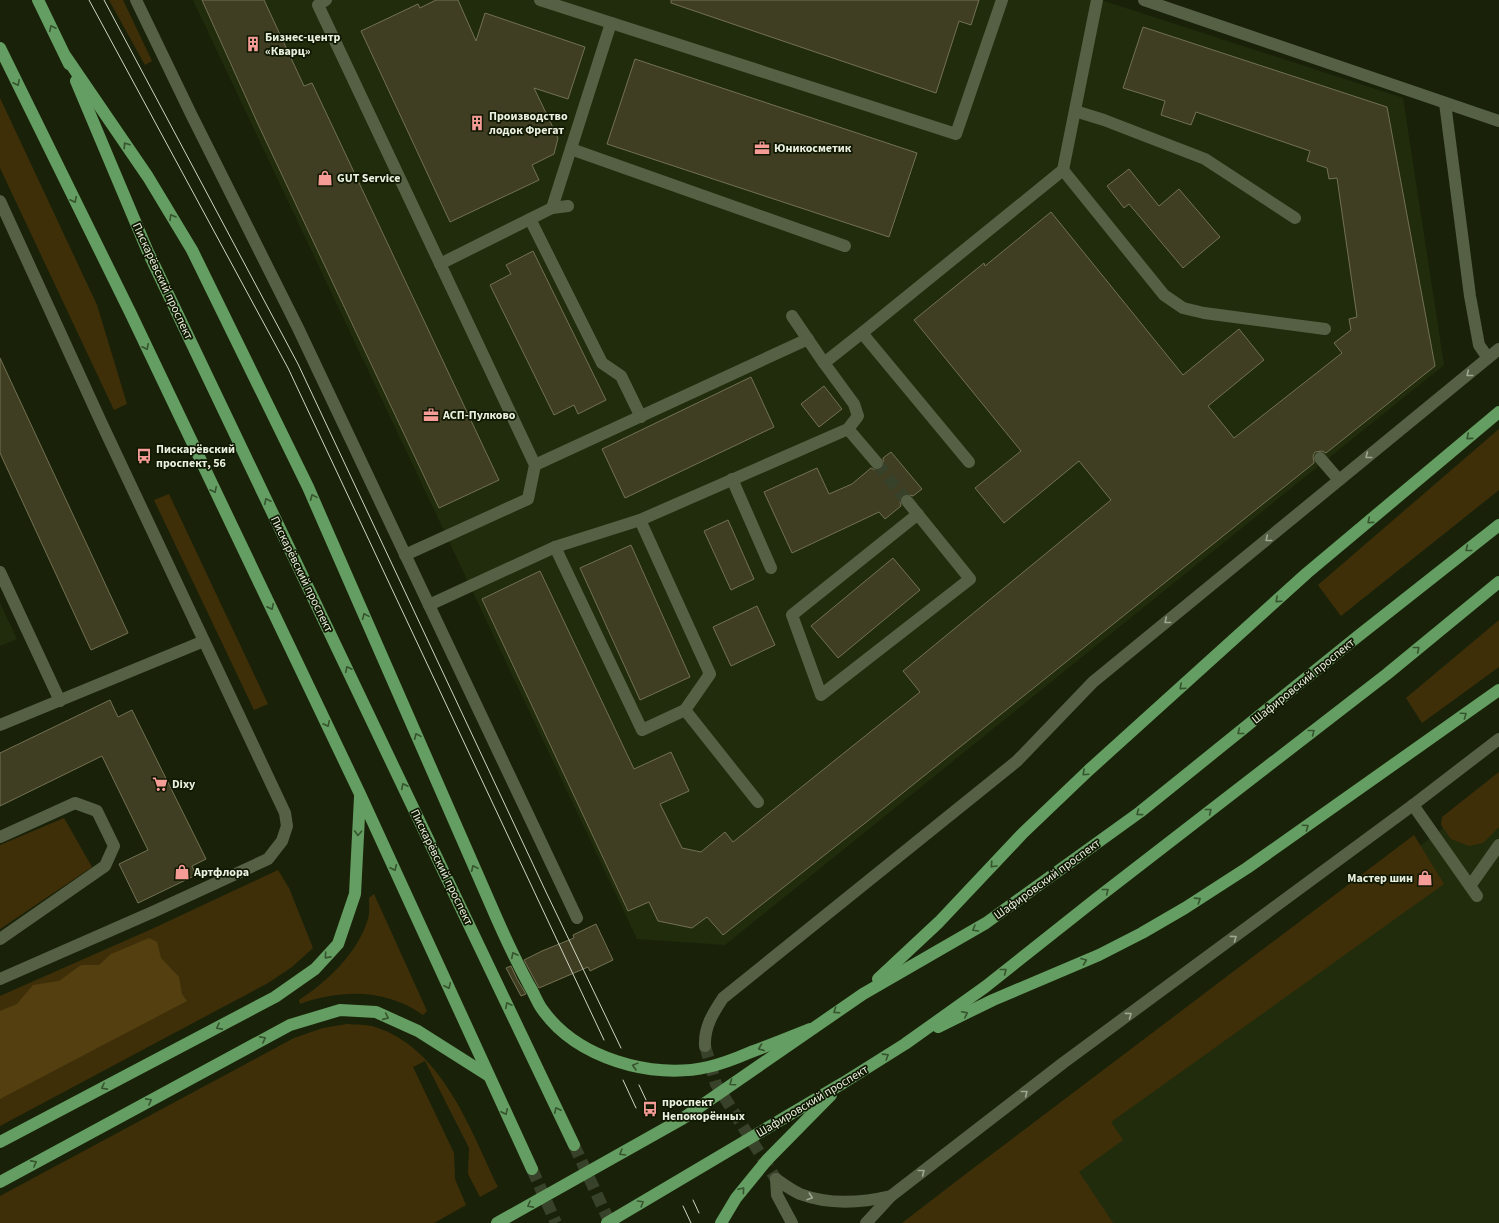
<svg xmlns="http://www.w3.org/2000/svg" width="1499" height="1223" font-family="'Source Sans 3',sans-serif">
<rect width="100%" height="100%" fill="#192209"/>
<!-- built -->
<g fill="#212c0c">
<polygon points="193,0 1101,0 1403,98 1444,365 725,945 637,939"/>
<polygon points="0,603 17,639 0,646"/>
<polygon points="1499,786 1499,1223 1090,1223 1031,1140"/>
</g>
<!-- green -->
<g fill="#3f2f09">
<polygon points="109,0 123,0 152,61 145,65"/>
<polygon points="0,98 97,305 127,404 114,410 0,168"/>
<polygon points="1499,429 1499,490 1341,616 1318,585"/>
<polygon points="169,494 268,704 254,710 154,500"/>
<polygon points="1499,620 1499,667 1422,723 1406,698"/>
<polygon points="1499,772 1499,827 1483,843 1469,846 1451,839 1441,825 1442,817"/>
<polygon points="64,818 92,867 0,929 0,845"/>
<polygon points="1414,835 1444,884 1111,1122 1123,1140 1079,1172 1113,1223 902,1223 967,1173"/>
<polygon points="278,870 289,888 313,948 292,967 268,983 0,1126 0,996 154,928"/>
<path d="M 374,894 L 427,1011 L 423,1015 C 386,989 342,989 300,1004 L 299,1000 C 327,982 358,953 368,919 C 370,913 369,905 369,898 Z"/>
<path d="M 347,1024 C 356,1025 367,1024 375,1027 C 442,1048 470,1129 498,1187 L 480,1197 L 468,1174 L 469,1148 L 425,1061 L 413,1067 L 454,1153 L 455,1179 L 466,1205 L 434,1223 L 0,1223 L 0,1196 L 294,1038 L 323,1028 Z"/>
</g>
<!-- forest -->
<polygon fill="#533f10" points="149,938 157,942 161,958 179,977 182,994 187,1001 0,1099 0,1011 17,1004 33,985 59,981 81,965 99,965 111,954"/>
<!-- building -->
<g fill="#403e22" stroke="#737153">
<polygon points="202,0 264,0 304,86 312,83 499,480 439,508 258,124"/>
<polygon points="436,0 458,0 476,41 485,13 585,47 568,99 534,88 558,138 554,154 532,165 539,180 450,222 361,31 418,4 420,8"/>
<polygon points="671,0 979,0 971,25 959,21 936,93 671,3"/>
<polygon points="1143,27 1387,107 1435,366 1326,453 1322,451 1315,452 1313,456 1314,463 869,820 723,935 707,917 692,928 658,921 649,902 628,911 482,599 540,571 634,769 671,752 689,791 660,804 682,848 701,852 725,832 733,842 920,692 903,671 1111,500 1079,461 1004,523 975,488 1021,451 914,320 984,263 985,266 1051,212 1183,375 1239,329 1264,360 1208,406 1234,438 1342,353 1334,343 1351,330 1349,319 1357,317 1337,178 1329,179 1327,168 1307,161 1310,151 1196,112 1191,125 1161,115 1165,101 1123,88"/>
<polygon points="635,59 917,153 889,237 607,144"/>
<polygon points="1129,169 1159,206 1179,189 1220,237 1183,268 1129,204 1124,208 1107,186"/>
<polygon points="533,251 606,400 578,414 574,405 554,415 490,285 511,274 506,265"/>
<polygon points="0,358 128,633 91,650 0,453"/>
<polygon points="751,377 774,427 625,498 602,449"/>
<polygon points="824,386 842,409 819,427 801,404"/>
<polygon points="891,452 922,489 913,496 906,494 902,495 900,502 901,506 885,519 879,512 792,553 764,492 817,468 829,494 852,484 871,468 875,470 882,469 884,465 883,458"/>
<polygon points="728,520 754,579 731,590 704,531"/>
<polygon points="631,545 690,677 640,700 580,568"/>
<polygon points="893,558 920,590 838,658 811,626"/>
<polygon points="757,606 775,645 731,666 713,627"/>
<polygon points="110,700 118,717 132,710 206,859 192,866 196,875 138,903 119,864 148,850 102,756 0,806 0,753"/>
<polygon points="596,924 613,960 590,971 588,967 539,988 524,960 542,951 574,938 573,935"/>
<polygon points="511,966 517,979 526,994 521,996 506,968"/>
</g>
<g fill="none" stroke-linecap="round" stroke-linejoin="round">
<!-- minor-tunnel -->
<g stroke="#384129" stroke-width="12" stroke-dasharray="12 6" stroke-linecap="butt">
<polyline points="877,463 907,501"/>
<polyline points="705,1046 716,1084 776,1179"/>
</g>
<!-- major-tunnel -->
<g stroke="#384129" stroke-width="12" stroke-dasharray="12 6" stroke-linecap="butt">
<polyline points="574,1145 610,1223"/>
<polyline points="532,1169 556,1223"/>
</g>
<!-- minor -->
<g stroke="#556045" stroke-width="12">
<polyline points="136,0 191,114 298,328 577,918"/>
<polyline points="326,0 318,5 535,465 528,499 405,555"/>
<polyline points="540,0 956,134 1002,0"/>
<polyline points="1144,0 1499,121"/>
<polyline points="1445,103 1470,296 1479,345 1488,358"/>
<polyline points="1075,111 1104,120 1205,159 1295,218"/>
<polyline points="571,149 845,246"/>
<polyline points="1063,170 1164,295 1183,308 1204,313 1325,329"/>
<polyline points="0,201 101,422 285,813 287,826 282,841 268,859 155,911 0,979"/>
<polyline points="552,208 568,206"/>
<polyline points="530,219 602,363 621,376 641,417"/>
<polyline points="440,264 552,208 611,23"/>
<polyline points="792,316 824,363"/>
<polyline points="862,333 969,462"/>
<polyline points="848,429 877,463"/>
<polyline points="1320,458 1339,480"/>
<polyline points="535,465 808,339"/>
<polyline points="732,479 771,568"/>
<polyline points="907,501 970,579 821,695 792,615 918,514"/>
<polyline points="640,520 710,674 685,710 758,802"/>
<polyline points="555,547 642,730 685,710"/>
<polyline points="0,572 60,701"/>
<polyline points="429,605 555,547 640,520 848,429 858,416 854,404 824,363 862,333 1063,170 1097,0"/>
<polyline points="0,725 204,641"/>
<polyline points="1413,805 1477,896"/>
<polyline points="0,837 75,803 97,811 114,846 105,866 0,939"/>
<polyline points="1470,886 1499,845"/>
<path d="M 705,1046 C 704,1027 713,1013 723,998 L 1017,761 L 1093,682 L 1499,349"/>
<path d="M 776,1179 C 783,1184 791,1190 800,1194 C 829,1205 861,1203 891,1196"/>
<polyline points="776,1179 777,1195 792,1223"/>
<polyline points="866,1223 891,1196 1063,1063 1413,805 1499,739"/>
</g>
<!-- major -->
<g stroke="#649e62" stroke-width="12">
<polyline points="38,0 69,64"/>
<polyline points="0,48 130,312 360,794 532,1169"/>
<path d="M 66,57 L 148,177 L 192,250 L 308,487 L 490,903 C 502,931 515,959 529,985 C 534,993 537,1002 542,1009 C 576,1058 652,1080 708,1067 C 722,1064 737,1058 751,1052 C 770,1045 790,1037 810,1029"/>
<polyline points="76,81 148,252 574,1145"/>
<polyline points="878,979 939,922 1023,833 1089,770 1307,573 1499,412"/>
<polyline points="938,1027 993,1000 1099,955 1142,933 1185,908 1247,868 1499,690"/>
<polyline points="0,1142 275,997 315,969 338,944 355,894 360,797"/>
<polyline points="0,1182 290,1025 340,1010 376,1012 418,1031 489,1076"/>
<polyline points="497,1223 682,1119 863,994 986,923 1140,812 1357,637 1499,525"/>
<polyline points="607,1223 843,1083 905,1044 985,987 1096,899 1387,674 1499,582"/>
<polyline points="721,1223 736,1198 767,1160 831,1095"/>
</g>
<!-- tram -->
<g stroke="#ced4c3" stroke-width="1">
<polyline points="89,0 288,368 604,1040"/>
<polyline points="104,0 298,364 546,892 621,1048"/>
<polyline points="623,1080 636,1108"/>
<polyline points="639,1085 647,1102"/>
<polyline points="693,1200 699,1213"/>
<polyline points="683,1206 691,1223"/>
</g>
</g>
<!-- one-way arrows -->
<defs><path id="oneway-chevron" d="M-2-3.5L2.5 0L-2 3.5" fill="none" stroke-width="1.6" stroke-linecap="round" stroke-linejoin="round"/></defs>
<g stroke="#36542d">
<use href="#oneway-chevron" transform="translate(52 28) rotate(-116)"/>
<use href="#oneway-chevron" transform="translate(17 83) rotate(64)"/>
<use href="#oneway-chevron" transform="translate(126 145) rotate(-124)"/>
<use href="#oneway-chevron" transform="translate(74 200) rotate(64)"/>
<use href="#oneway-chevron" transform="translate(172 217) rotate(-121)"/>
<use href="#oneway-chevron" transform="translate(146 347) rotate(64)"/>
<use href="#oneway-chevron" transform="translate(1469 437) rotate(140)"/>
<use href="#oneway-chevron" transform="translate(214 490) rotate(64)"/>
<use href="#oneway-chevron" transform="translate(313 497) rotate(-114)"/>
<use href="#oneway-chevron" transform="translate(267 501) rotate(-116)"/>
<use href="#oneway-chevron" transform="translate(1370 521) rotate(140)"/>
<use href="#oneway-chevron" transform="translate(1468 549) rotate(142)"/>
<use href="#oneway-chevron" transform="translate(1278 600) rotate(138)"/>
<use href="#oneway-chevron" transform="translate(271 607) rotate(64)"/>
<use href="#oneway-chevron" transform="translate(365 616) rotate(-114)"/>
<use href="#oneway-chevron" transform="translate(1417 649) rotate(-39)"/>
<use href="#oneway-chevron" transform="translate(348 669) rotate(-116)"/>
<use href="#oneway-chevron" transform="translate(1182 687) rotate(138)"/>
<use href="#oneway-chevron" transform="translate(1464 715) rotate(-35)"/>
<use href="#oneway-chevron" transform="translate(327 724) rotate(64)"/>
<use href="#oneway-chevron" transform="translate(1240 732) rotate(141)"/>
<use href="#oneway-chevron" transform="translate(1312 732) rotate(-38)"/>
<use href="#oneway-chevron" transform="translate(417 736) rotate(-114)"/>
<use href="#oneway-chevron" transform="translate(1085 773) rotate(137)"/>
<use href="#oneway-chevron" transform="translate(404 786) rotate(-116)"/>
<use href="#oneway-chevron" transform="translate(1209 811) rotate(-38)"/>
<use href="#oneway-chevron" transform="translate(1139 813) rotate(143)"/>
<use href="#oneway-chevron" transform="translate(1306 827) rotate(-35)"/>
<use href="#oneway-chevron" transform="translate(358 833) rotate(93)"/>
<use href="#oneway-chevron" transform="translate(993 865) rotate(133)"/>
<use href="#oneway-chevron" transform="translate(394 868) rotate(65)"/>
<use href="#oneway-chevron" transform="translate(474 868) rotate(-114)"/>
<use href="#oneway-chevron" transform="translate(1106 891) rotate(-38)"/>
<use href="#oneway-chevron" transform="translate(1198 900) rotate(-33)"/>
<use href="#oneway-chevron" transform="translate(975 929) rotate(150)"/>
<use href="#oneway-chevron" transform="translate(514 955) rotate(-117)"/>
<use href="#oneway-chevron" transform="translate(327 956) rotate(132)"/>
<use href="#oneway-chevron" transform="translate(1084 961) rotate(-22)"/>
<use href="#oneway-chevron" transform="translate(1004 971) rotate(-38)"/>
<use href="#oneway-chevron" transform="translate(448 986) rotate(65)"/>
<use href="#oneway-chevron" transform="translate(508 1005) rotate(-116)"/>
<use href="#oneway-chevron" transform="translate(836 1011) rotate(146)"/>
<use href="#oneway-chevron" transform="translate(965 1014) rotate(-26)"/>
<use href="#oneway-chevron" transform="translate(386 1017) rotate(24)"/>
<use href="#oneway-chevron" transform="translate(219 1027) rotate(152)"/>
<use href="#oneway-chevron" transform="translate(263 1039) rotate(-28)"/>
<use href="#oneway-chevron" transform="translate(761 1048) rotate(158)"/>
<use href="#oneway-chevron" transform="translate(886 1056) rotate(-32)"/>
<use href="#oneway-chevron" transform="translate(635 1066) rotate(-165)"/>
<use href="#oneway-chevron" transform="translate(732 1083) rotate(145)"/>
<use href="#oneway-chevron" transform="translate(104 1087) rotate(152)"/>
<use href="#oneway-chevron" transform="translate(149 1101) rotate(-28)"/>
<use href="#oneway-chevron" transform="translate(557 1110) rotate(-115)"/>
<use href="#oneway-chevron" transform="translate(505 1112) rotate(65)"/>
<use href="#oneway-chevron" transform="translate(622 1153) rotate(150)"/>
<use href="#oneway-chevron" transform="translate(34 1163) rotate(-28)"/>
<use href="#oneway-chevron" transform="translate(742 1190) rotate(-50)"/>
<use href="#oneway-chevron" transform="translate(641 1203) rotate(-31)"/>
<use href="#oneway-chevron" transform="translate(530 1205) rotate(151)"/>
</g>
<g stroke="#a0a892">
<use href="#oneway-chevron" transform="translate(1469 374) rotate(141)"/>
<use href="#oneway-chevron" transform="translate(1368 456) rotate(141)"/>
<use href="#oneway-chevron" transform="translate(1268 539) rotate(141)"/>
<use href="#oneway-chevron" transform="translate(1167 621) rotate(141)"/>
<use href="#oneway-chevron" transform="translate(1234 938) rotate(-36)"/>
<use href="#oneway-chevron" transform="translate(1129 1015) rotate(-36)"/>
<use href="#oneway-chevron" transform="translate(1025 1093) rotate(-38)"/>
<use href="#oneway-chevron" transform="translate(922 1172) rotate(-38)"/>
<use href="#oneway-chevron" transform="translate(810 1197) rotate(18)"/>
</g>
<!-- icons -->
<defs>
<g id="building-bare" transform="scale(1.2)"><path d="M-4-6H4V6H1V3H-1V6H-4ZM-2.5-4.3h1.7v1.8h-1.7ZM.8-4.3h1.7v1.8H.8ZM-2.5-1h1.7V.8h-1.7ZM.8-1h1.7V.8H.8Z" fill="#f59c96" stroke="#101802" stroke-width="2.5" paint-order="stroke"/></g>
<g id="office-bare" transform="scale(1.2)"><path d="M-6-3h4V-5.5h4V-3h4V5H-6ZM-1-4.5V-3h2v-1.5ZM-6 0V1H6V0Z" fill="#f59c96" stroke="#101802" stroke-width="2.5" paint-order="stroke"/></g>
<g id="shop-bare" transform="scale(1.2)"><path d="M-5-2.5h2.3a2.7 3.5 0 0 1 5.4 0H5L5.5 6h-11ZM-1.5-2.5h3a1.5 2.3 0 0 0-3 0Z" fill="#f59c96" stroke="#101802" stroke-width="2.5" paint-order="stroke"/></g>
<g id="bus-bare" transform="scale(1.2)"><path d="M-5-6H5V4H4V6H2V4H-2V6H-4V4H-5ZM-3.5-4V0h7V-4ZM-3.5 1.2v1.5H-2V1.2ZM2 1.2v1.5H3.5V1.2Z" fill="#f59c96" stroke="#101802" stroke-width="2.5" paint-order="stroke"/></g>
<g id="supermarket-bare" transform="scale(1.2)"><path d="M-6-5.5h2.5l.6 2H6L4.5 2H-2.5L-4.4-4H-6ZM-1.5 3.2a1.3 1.3 0 1 0 .1 0ZM3 3.2a1.3 1.3 0 1 0 .1 0Z" fill="#f59c96" stroke="#101802" stroke-width="2.5" paint-order="stroke"/></g>
</defs>
<g fill-rule="evenodd">
<use href="#building-bare" x="253" y="44"/>
<use href="#building-bare" x="477" y="123"/>
<use href="#office-bare" x="762" y="148"/>
<use href="#shop-bare" x="325" y="178"/>
<use href="#office-bare" x="431" y="415"/>
<use href="#bus-bare" x="144" y="456"/>
<use href="#supermarket-bare" x="160" y="784"/>
<use href="#shop-bare" x="182" y="872"/>
<use href="#shop-bare" x="1425" y="878"/>
<use href="#bus-bare" x="650" y="1109"/>
</g>
<g text-anchor="middle" stroke-width="3.5" stroke-linejoin="round" paint-order="stroke">
<!-- poi labels -->
<g font-size="12" font-weight="bold" fill="#eaf0e0" stroke="#101802" text-anchor="start">
<text x="265" y="41">Бизнес-центр<tspan x="265" dy="14">«Кварц»</tspan></text>
<text x="489" y="120">Производство<tspan x="489" dy="14">лодок Фрегат</tspan></text>
<text x="774" y="152">Юникосметик</text>
<text x="337" y="182">GUT Service</text>
<text x="443" y="419">АСП-Пулково</text>
<text x="156" y="453">Пискарёвский<tspan x="156" dy="14">проспект, 56</tspan></text>
<text x="172" y="788">Dixy</text>
<text x="194" y="876">Артфлора</text>
<text x="1413" y="882" text-anchor="end">Мастер шин</text>
<text x="662" y="1106">проспект<tspan x="662" dy="14">Непокорённых</tspan></text>
</g>
<!-- street labels -->
<g font-size="12" fill="#eaf0e0" stroke="#101802">
<text transform="translate(163 281) rotate(65)" y="4">Пискарёвский проспект</text>
<text transform="translate(302 574) rotate(64)" y="4">Пискарёвский проспект</text>
<text transform="translate(1303 681) rotate(-39)" y="4">Шафировский проспект</text>
<text transform="translate(442 867) rotate(64)" y="4">Пискарёвский проспект</text>
<text transform="translate(1047 879) rotate(-36)" y="4">Шафировский проспект</text>
<text transform="translate(812 1101) rotate(-31)" y="4">Шафировский проспект</text>
</g>
</g>
</svg>
